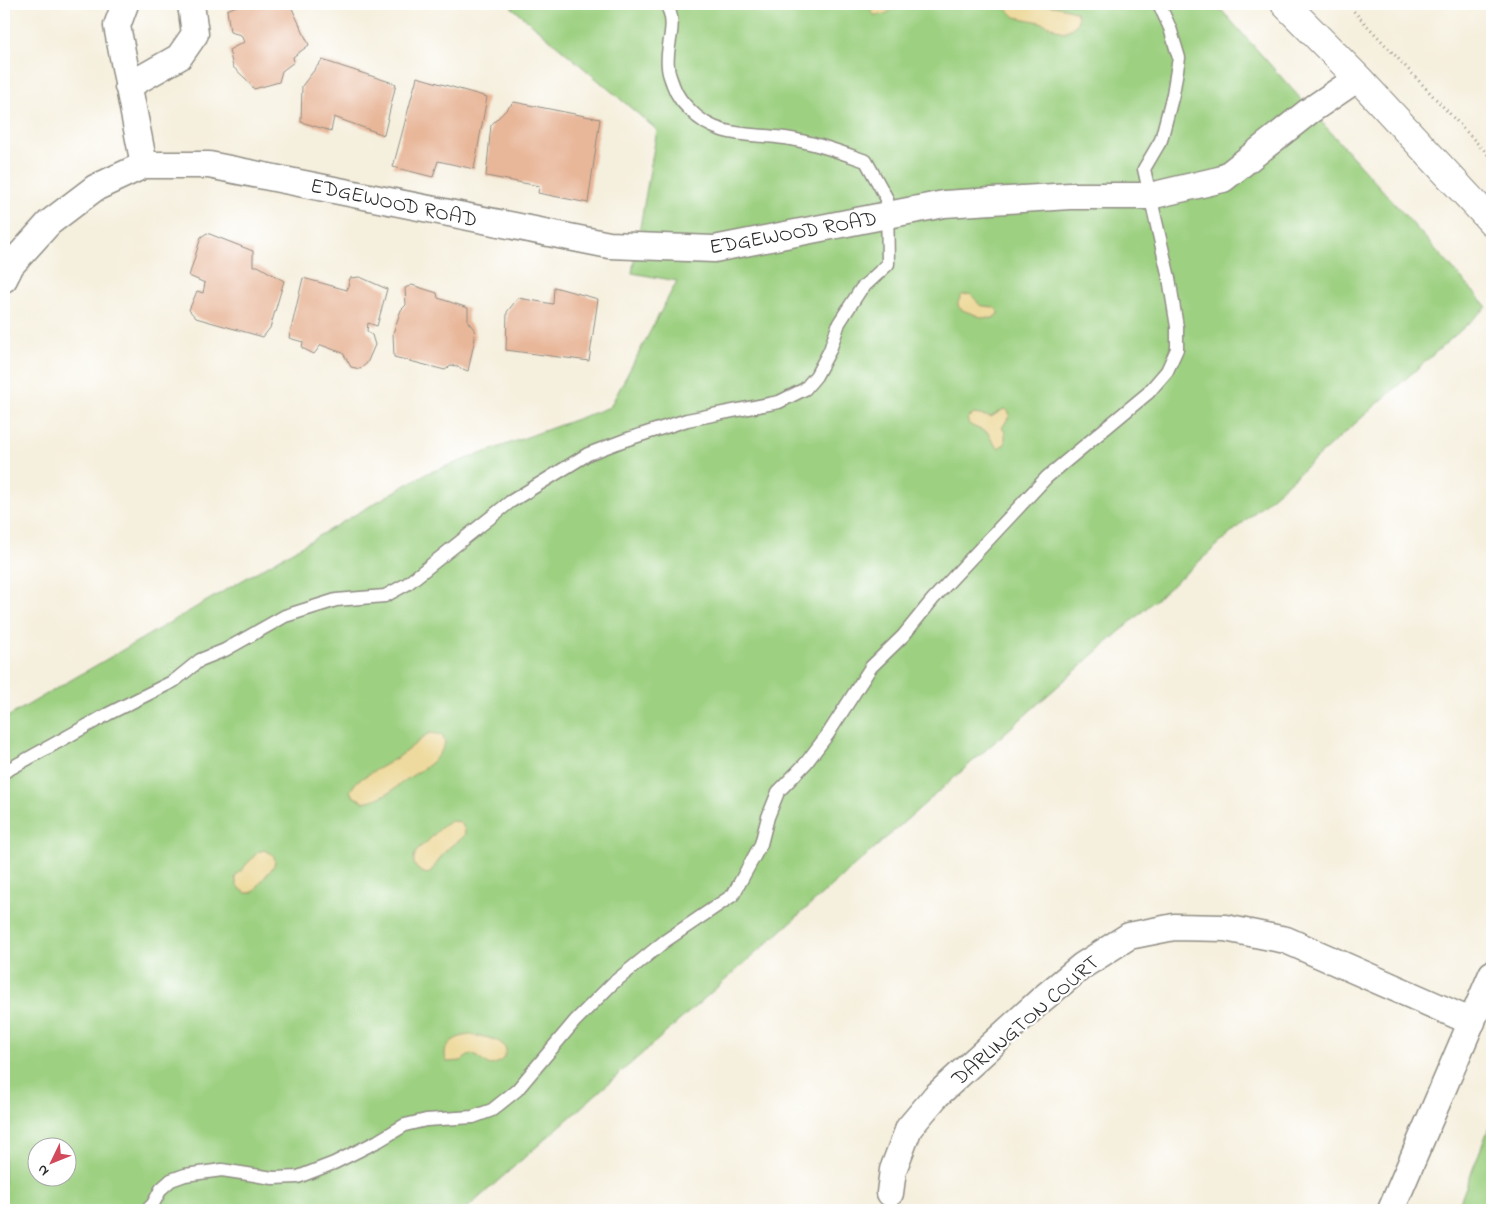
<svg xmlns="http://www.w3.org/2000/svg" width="1496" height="1214" font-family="'Indie Flower',sans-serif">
<rect width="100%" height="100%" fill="#fff"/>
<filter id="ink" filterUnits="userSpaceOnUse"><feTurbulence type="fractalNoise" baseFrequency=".02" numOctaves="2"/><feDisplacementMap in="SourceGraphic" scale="10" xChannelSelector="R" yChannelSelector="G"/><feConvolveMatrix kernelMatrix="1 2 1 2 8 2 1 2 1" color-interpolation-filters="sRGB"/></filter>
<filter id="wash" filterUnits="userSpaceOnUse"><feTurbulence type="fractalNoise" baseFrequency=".0096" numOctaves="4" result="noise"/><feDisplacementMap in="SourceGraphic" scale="20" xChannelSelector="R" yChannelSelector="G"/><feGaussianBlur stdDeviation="1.12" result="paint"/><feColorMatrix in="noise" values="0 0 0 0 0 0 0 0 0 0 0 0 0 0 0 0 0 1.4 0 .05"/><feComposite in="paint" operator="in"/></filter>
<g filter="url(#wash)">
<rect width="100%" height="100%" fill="#f5efdd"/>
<!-- green -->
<g fill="#9dd081" stroke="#647e56" fill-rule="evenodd">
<path d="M 508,4 L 1216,4 L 1487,307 L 465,1210 L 4,1210 L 4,719 L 425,474 L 610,407 L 677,281 L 632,273 L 657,130 ZM 38,1146 L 68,1146 L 68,1176 L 38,1176 Z"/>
<polygon points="1490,1125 1492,1126 1492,1210 1457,1210"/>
</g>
<!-- sand -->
<g fill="#eeda9e" stroke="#8c8264">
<path d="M 867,4 L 895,4 C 890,13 884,16 874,15 Z"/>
<path d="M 1002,4 C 1025,4 1055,3 1076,12 L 1078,17 L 1077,24 L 1069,30 L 1063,32 L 1040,22 L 1015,17 Z"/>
<path d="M 970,294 C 984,306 972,305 994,307 L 998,311 L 998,314 L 993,318 C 984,319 981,317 973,314 C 963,310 952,309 962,295 Z"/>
<polygon points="1004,409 1008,411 1010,415 1002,428 1005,432 1005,444 998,448 992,441 988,433 972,426 968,423 968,418 974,414 991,417"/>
<path d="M 429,733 L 442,735 L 445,743 C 438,764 415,772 399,785 C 395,788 391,792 386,794 C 379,798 372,800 364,802 L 353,796 L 350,791 L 357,781 L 400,756 Z"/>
<path d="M 451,821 L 460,822 C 462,825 465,828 465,832 C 464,840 456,841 451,846 C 441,853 437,866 428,874 C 413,871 409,859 420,847 C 423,845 426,843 429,840 C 436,832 442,826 451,821 Z"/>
<path d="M 264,850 C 287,860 268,871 260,883 C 255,890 256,893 246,893 L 237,886 L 235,877 L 258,852 Z"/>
<path d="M 472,1035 C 485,1038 499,1037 506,1049 C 506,1056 503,1060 497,1063 C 486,1069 481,1057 471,1054 L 461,1061 L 447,1062 C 439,1045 457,1035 472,1035 Z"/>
</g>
<g id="blocks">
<!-- building -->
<g fill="#e8b698">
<polygon points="241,4 290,4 309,45 293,57 294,62 282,71 279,82 254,89 246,79 233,67 229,50 244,42 241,35 230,32 227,10"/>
<polygon points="322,60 396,84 384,135 334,117 331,131 301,122 302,86"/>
<polygon points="417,77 487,97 474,169 438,161 433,177 393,167"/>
<polygon points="514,102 600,119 588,203 538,193 539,186 486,176 491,125"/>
<polygon points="207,233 253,251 253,266 258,266 284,281 270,328 263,337 196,318 189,310 197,291 203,293 205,283 189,276 201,237"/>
<polygon points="360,277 387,289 377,326 368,323 367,331 372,335 375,345 367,363 360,369 351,367 343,353 321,345 314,354 302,348 303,342 289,338 303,278 347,290 350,278"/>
<polygon points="412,285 437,293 438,298 468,308 468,322 474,329 475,338 468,371 452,365 445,370 394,357 393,333 401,310 406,305 405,288"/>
<polygon points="554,287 598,299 589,361 506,350 507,312 518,298 553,304"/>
</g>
</g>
</g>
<g filter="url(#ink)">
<use href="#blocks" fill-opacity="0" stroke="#908d84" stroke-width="1"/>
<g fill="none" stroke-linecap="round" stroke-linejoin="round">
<!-- service casing -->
<g stroke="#908d84" stroke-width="15">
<g id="service">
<path d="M 4,772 L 108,714 L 174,681 L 200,660 L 225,650 L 285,616 L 336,600 L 385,596 L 407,584 L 510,502 L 588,454 L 625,440 L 687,420 L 779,402 L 805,389 L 816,376 L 830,350 L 839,323 L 861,289 L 888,264 L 887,199 L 866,161 C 840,152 813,142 785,138 C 750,133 717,139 690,110 C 682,102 677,96 673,85 C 671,79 668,73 668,67 C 665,44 679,26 666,4"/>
<polyline points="147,1210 153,1204 161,1189 171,1180 185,1175 222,1170 273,1178 298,1177 334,1163 378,1141 405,1125 426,1120 473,1117 492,1110 517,1090 575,1021 612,984 665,941 733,895 761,844 768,817 778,792 806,763 828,734 871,667 903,636 933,599 1047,477 1148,393 1167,371 1177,349 1177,327 1169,278 1144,169 1161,140 1173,94 1179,58 1170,28 1159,4"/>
</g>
</g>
<!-- minor casing -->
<g stroke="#908d84" stroke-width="29">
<g id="minor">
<polyline points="125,4 117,26 144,165"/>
<polyline points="128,86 179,57 195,34 191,4"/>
<polyline points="4,279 11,265 49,223 95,188 144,165 209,165 609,245 714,249 944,204 1070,196 1150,196 1223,179 1308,112 1358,78"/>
<polyline points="890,1193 893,1170 909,1128 936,1096 1041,1000 1082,966 1129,936 1174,927 1225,928 1286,940 1472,1022"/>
<polyline points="1391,1210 1492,974"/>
</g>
</g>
<!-- tertiary casing -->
<g stroke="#908d84" stroke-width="30">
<polyline id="tertiary" points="1285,4 1358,78 1492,222"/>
</g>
<!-- path -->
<polyline stroke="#908d84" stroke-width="3" stroke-dasharray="1 4" stroke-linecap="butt" points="1347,4 1492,159"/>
<!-- service -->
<use href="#service" stroke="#fff" stroke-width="12"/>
<!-- minor -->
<use href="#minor" stroke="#fff" stroke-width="26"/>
<!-- tertiary -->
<use href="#tertiary" stroke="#fff" stroke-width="28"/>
</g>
</g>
<g text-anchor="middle" stroke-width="4.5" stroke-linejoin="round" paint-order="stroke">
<!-- street labels -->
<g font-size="21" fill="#2b2b2b" stroke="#fff">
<text transform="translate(394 202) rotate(12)" y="7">EDGEWOOD ROAD</text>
<text transform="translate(793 232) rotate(-10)" y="7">EDGEWOOD ROAD</text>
<text transform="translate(1025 1020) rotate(-41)" y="7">DARLINGTON COURT</text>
</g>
</g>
<!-- margin -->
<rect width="1496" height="1214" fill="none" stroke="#fff" stroke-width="20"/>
<!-- north arrow -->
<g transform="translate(52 1162) rotate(227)"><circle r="24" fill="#ffffff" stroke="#aaaaaa"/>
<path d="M0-4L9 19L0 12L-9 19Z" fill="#d1495b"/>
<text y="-8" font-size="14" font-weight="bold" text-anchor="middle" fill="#2b2b2b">N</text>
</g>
</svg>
